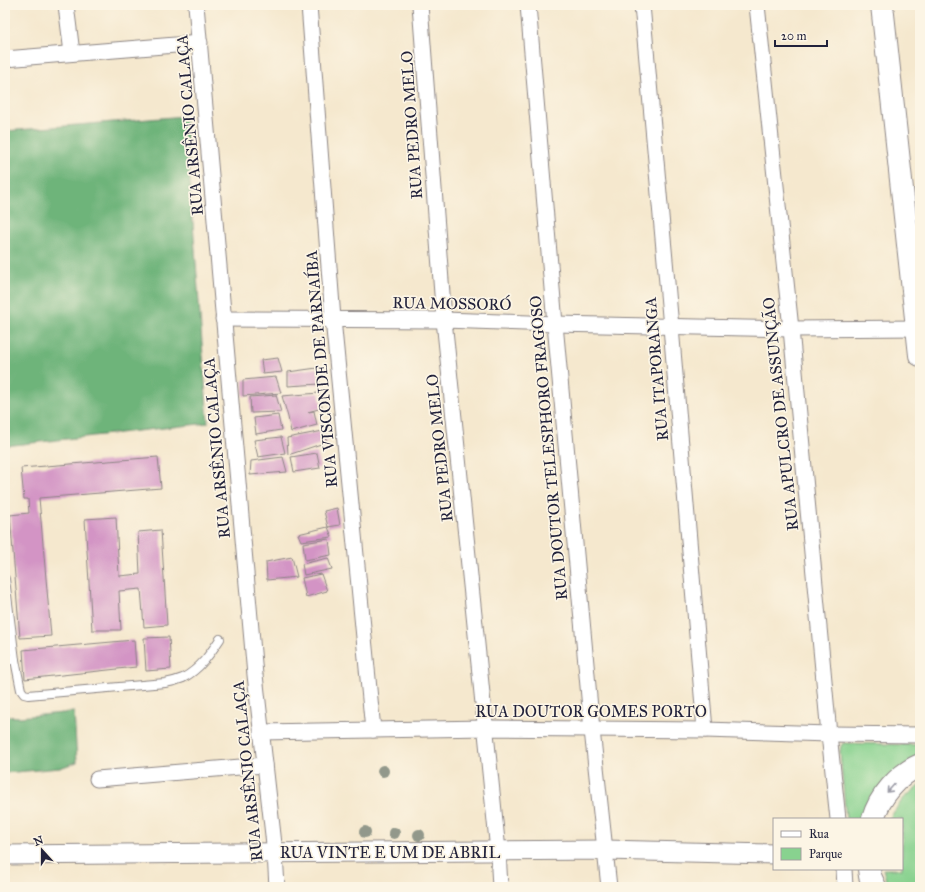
<svg xmlns="http://www.w3.org/2000/svg" width="925" height="892" font-family="'IM FELL Great Primer',serif">
<rect width="100%" height="100%" fill="#fcf5e5"/>
<filter id="ink" filterUnits="userSpaceOnUse"><feTurbulence type="fractalNoise" baseFrequency=".025" numOctaves="2"/><feDisplacementMap in="SourceGraphic" scale="8" xChannelSelector="R" yChannelSelector="G"/><feConvolveMatrix kernelMatrix="1 2 1 2 8 2 1 2 1" color-interpolation-filters="sRGB"/></filter>
<filter id="wash" filterUnits="userSpaceOnUse"><feTurbulence type="fractalNoise" baseFrequency=".012" numOctaves="4" result="noise"/><feDisplacementMap in="SourceGraphic" scale="16" xChannelSelector="R" yChannelSelector="G"/><feGaussianBlur stdDeviation="0.9" result="paint"/><feColorMatrix in="noise" values="0 0 0 0 0 0 0 0 0 0 0 0 0 0 0 0 0 1.4 0 .05"/><feComposite in="paint" operator="in"/></filter>
<g filter="url(#wash)">
<rect width="100%" height="100%" fill="#f5e8ce"/>
<!-- green -->
<g fill="#88d28f" stroke="#557a65">
<polygon points="843,743 920,745 920,753 897,772 865,811 862,819 846,819 840,752 841,746"/>
<polygon points="920,785 920,887 888,887 883,869 902,869 902,819 889,819 903,799"/>
</g>
<!-- forest -->
<g fill="#6eb47a" stroke="#486b5a">
<polygon points="185,116 208,423 5,446 5,131"/>
<polygon points="74,712 77,762 60,768 5,773 5,716 19,717"/>
</g>
<g id="blocks">
<!-- building -->
<g fill="#d394c5">
<polygon points="278,358 282,372 263,374 261,360"/>
<polygon points="317,368 320,384 288,386 288,372"/>
<polygon points="276,377 281,393 243,396 243,380"/>
<polygon points="319,393 322,408 308,412 314,411 317,425 291,432 288,417 282,396"/>
<polygon points="276,395 281,412 251,413 250,397"/>
<polygon points="278,415 281,430 256,434 254,418"/>
<polygon points="323,431 327,442 288,455 287,438"/>
<polygon points="281,437 285,453 258,457 254,440"/>
<polygon points="317,453 320,468 294,472 291,457"/>
<polygon points="158,457 161,488 39,498 51,636 20,638 10,515 29,513 28,499 24,499 21,468"/>
<polygon points="283,457 287,472 250,475 251,461"/>
<polygon points="337,508 340,525 328,527 324,511"/>
<polygon points="116,517 119,576 140,574 138,532 161,530 167,625 144,627 141,589 119,591 121,630 92,630 85,519"/>
<polygon points="328,527 332,537 301,541 298,534"/>
<polygon points="329,539 331,555 305,560 303,543"/>
<polygon points="292,557 297,577 267,580 266,562"/>
<polygon points="328,558 332,569 304,575 302,564"/>
<polygon points="321,574 327,591 306,597 302,578"/>
<polygon points="169,637 171,669 146,671 144,638"/>
<polygon points="134,640 136,667 25,679 23,650"/>
</g>
</g>
</g>
<g filter="url(#ink)">
<use href="#blocks" fill-opacity="0" stroke="#8c8584" stroke-width="1"/>
<g fill="none" stroke-linecap="round" stroke-linejoin="round">
<!-- service casing -->
<g stroke="#8c8584" stroke-width="10">
<g id="service">
<path d="M 5,579 L 15,660 L 21,690 L 24,694 L 28,695 L 165,683 C 171,682 178,680 183,678 C 200,669 210,654 220,639"/>
<polyline points="5,660 15,660"/>
</g>
</g>
<!-- minor casing -->
<g stroke="#8c8584" stroke-width="17">
<g id="minor">
<polyline points="66,5 72,53"/>
<polyline points="196,5 255,675 275,853 277,887"/>
<polyline points="309,5 333,319 373,730"/>
<polyline points="420,5 444,320 498,851 500,887"/>
<polyline points="528,5 555,324 592,730 609,887"/>
<polyline points="642,5 671,327 705,730"/>
<polyline points="757,5 791,329 829,734 838,819"/>
<polyline points="5,59 200,43"/>
<polyline points="223,319 444,320 555,324 791,329 920,328"/>
<polyline points="261,732 485,728 705,730 829,734 920,735"/>
<polyline points="97,779 265,765"/>
<polyline points="844,869 845,887"/>
</g>
</g>
<!-- tertiary casing -->
<g stroke="#8c8584" stroke-width="21">
<polyline id="tertiary" points="5,855 605,850 774,854"/>
</g>
<!-- primary casing -->
<g stroke="#8c8584" stroke-width="24">
<g id="primary">
<polyline points="882,5 920,355"/>
<path d="M 873,819 C 879,797 899,774 920,765"/>
<polyline points="869,869 870,876 875,887"/>
</g>
</g>
<!-- service -->
<use href="#service" stroke="#fff" stroke-width="8"/>
<!-- minor -->
<use href="#minor" stroke="#fff" stroke-width="15"/>
<!-- tertiary -->
<use href="#tertiary" stroke="#fff" stroke-width="19"/>
<!-- primary -->
<use href="#primary" stroke="#fff" stroke-width="22"/>
</g>
<!-- trees -->
<g fill="#92988b">
<circle cx="383" cy="771" r="6"/>
<circle cx="365" cy="832" r="6"/>
<circle cx="394" cy="833" r="6"/>
<circle cx="419" cy="835" r="6"/>
</g>
<!-- one-way arrows -->
<defs><path id="oneway-shaft" d="M-6 0H5M1.5-3L5.5 0L1.5 3" fill="none" stroke-width="1.6" stroke-linecap="round" stroke-linejoin="round"/></defs>
<use stroke="#9c9ca7" href="#oneway-shaft" transform="translate(891 788) rotate(132)"/>
</g>
<g text-anchor="middle" stroke-width="3.5" stroke-linejoin="round" paint-order="stroke">
<!-- street labels -->
<g font-size="16" fill="#22223b" stroke="#fcf5e5">
<text transform="translate(189 125) rotate(-95)" y="6">RUA ARSÊNIO CALAÇA</text>
<text transform="translate(411 125) rotate(-94)" y="6">RUA PEDRO MELO</text>
<text transform="translate(452 303) rotate(1)" y="6">RUA MOSSORÓ</text>
<text transform="translate(321 369) rotate(-95)" y="6">RUA VISCONDE DE PARNAÍBA</text>
<text transform="translate(656 369) rotate(-95)" y="6">RUA ITAPORANGA</text>
<text transform="translate(780 414) rotate(-96)" y="6">RUA APULCRO DE ASSUNÇÃO</text>
<text transform="translate(216 448) rotate(-95)" y="6">RUA ARSÊNIO CALAÇA</text>
<text transform="translate(439 448) rotate(-96)" y="6">RUA PEDRO MELO</text>
<text transform="translate(548 448) rotate(-95)" y="6">RUA DOUTOR TELESPHORO FRAGOSO</text>
<text x="591" y="717">RUA DOUTOR GOMES PORTO</text>
<text transform="translate(247 771) rotate(-96)" y="6">RUA ARSÊNIO CALAÇA</text>
<text x="390" y="858">RUA VINTE E UM DE ABRIL</text>
</g>
</g>
<!-- margin -->
<rect width="925" height="892" fill="none" stroke="#fcf5e5" stroke-width="20"/>
<!-- legend -->
<rect x="773" y="818" width="130" height="52" fill="#fcf5e5" stroke="#a5a1a1"/>
<rect x="781" y="831" width="20" height="6" fill="#ffffff" stroke="#a5a1a1"/>
<text x="809" y="838" font-size="12" fill="#22223b">Rua</text>
<rect x="781" y="848" width="20" height="12" fill="#88d28f" stroke="#a5a1a1"/>
<text x="809" y="858" font-size="12" fill="#22223b">Parque</text>
<!-- north arrow -->
<g transform="translate(42 850) rotate(339)" stroke="#fcf5e5" stroke-width="3" paint-order="stroke">
<path d="M0-3L7 15L0 10L-7 15Z" fill="#22223b"/>
<text y="-6" font-size="11" font-weight="bold" text-anchor="middle" fill="#22223b">N</text>
</g>
<!-- scale -->
<path d="M775 40v6h52v-6" fill="none" stroke="#22223b" stroke-width="2"/>
<text x="781" y="40" font-size="12" fill="#22223b" stroke="#fcf5e5" stroke-width="3" paint-order="stroke">20 m</text>
</svg>
